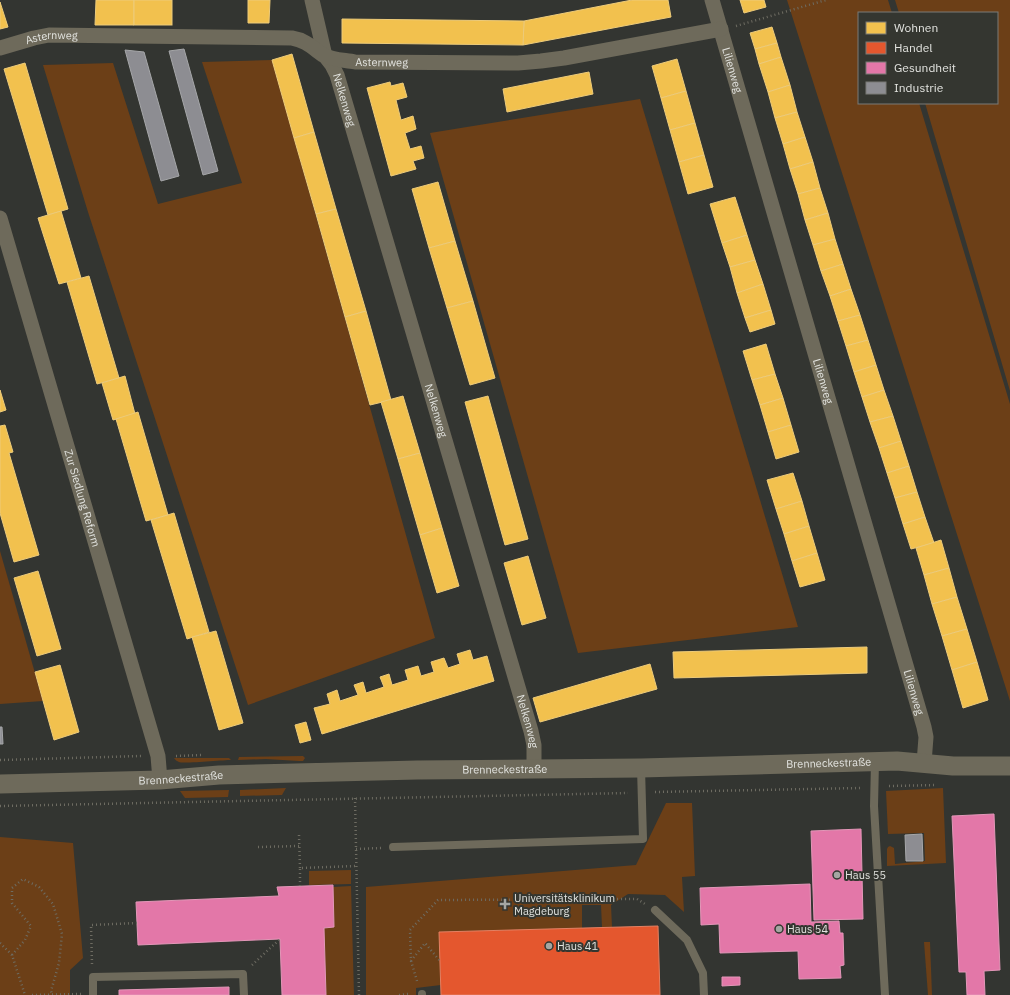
<svg xmlns="http://www.w3.org/2000/svg" width="1010" height="995" font-family="'IBM Plex Sans',sans-serif">
<rect width="100%" height="100%" fill="#333531"/>
<!-- green -->
<g fill="#6c3f17">
<polygon points="787,0 888,0 892,13 859,13 859,103 919,103 1010,404 1010,701"/>
<polygon points="895,0 1010,0 1010,391 925,103 997,103 997,13 899,13"/>
<polygon points="272,60 435,638 248,705 88,212 43,65 113,63 158,204 242,183 202,62"/>
<polygon points="640,99 798,627 578,653 430,133"/>
<polygon points="0,551 43,701 0,704"/>
<polygon points="303,756 305,758 303,761 299,761 266,759 238,760 239,757"/>
<path d="M 174,758 L 229,758 L 231,760 C 223,760 182,764 179,762 C 177,761 175,760 174,758 Z"/>
<polygon points="286,788 282,795 240,796 240,790"/>
<polygon points="943,788 946,863 887,866 887,849 888,847 890,846 894,848 895,864 925,861 924,833 888,834 886,791"/>
<polygon points="229,790 228,797 185,798 180,791"/>
<polygon points="666,803 692,803 695,876 682,877 684,912 665,895 628,894 611,905 612,927 602,927 601,905 582,905 582,928 440,932 441,985 416,988 416,995 366,995 366,887 636,865"/>
<polygon points="0,837 73,843 83,958 70,970 70,995 0,995"/>
<polygon points="351,870 351,884 309,885 309,871"/>
<polygon points="351,886 354,995 326,995 324,928 334,927 333,887"/>
<polygon points="924,942 930,942 932,995 928,995"/>
</g>
<!-- homes -->
<g fill="#f2c14e" stroke="#edcb7a">
<polygon points="96,0 134,0 134,25 95,25"/>
<rect x="134" y="0" width="38" height="25"/>
<polygon points="248,0 270,0 269,23 248,23"/>
<polygon points="632,0 668,0 671,17 523,45 524,21"/>
<polygon points="740,0 764,0 766,7 744,13"/>
<polygon points="0,2 8,27 0,29"/>
<polygon points="342,19 524,21 523,45 342,43"/>
<polygon points="772,27 777,43 755,49 750,33"/>
<polygon points="777,43 781,57 759,64 755,49"/>
<polygon points="292,54 314,132 294,138 272,60"/>
<polygon points="781,57 790,85 768,92 759,64"/>
<polygon points="677,59 686,91 661,98 652,66"/>
<polygon points="25,63 68,209 48,215 4,69"/>
<polygon points="589,72 593,94 507,112 503,89"/>
<polygon points="390,82 391,86 403,83 407,97 396,100 401,120 413,116 416,129 405,133 410,149 421,146 424,158 413,161 416,169 391,176 367,88"/>
<polygon points="790,85 797,112 775,118 768,92"/>
<polygon points="686,91 695,123 670,130 661,98"/>
<polygon points="797,112 805,137 783,144 775,118"/>
<polygon points="695,123 704,155 679,162 670,130"/>
<polygon points="314,132 336,209 316,214 294,138"/>
<polygon points="805,137 813,162 790,169 783,144"/>
<polygon points="704,155 713,187 688,194 679,162"/>
<polygon points="813,162 820,188 798,194 790,169"/>
<polygon points="438,182 455,241 429,248 412,189"/>
<polygon points="820,188 828,213 805,220 798,194"/>
<polygon points="735,197 747,235 722,243 710,204"/>
<polygon points="336,209 366,311 345,317 316,214"/>
<polygon points="61,211 81,278 59,284 38,218"/>
<polygon points="828,213 835,239 813,245 805,220"/>
<polygon points="747,235 755,260 730,267 722,243"/>
<polygon points="835,239 843,264 821,271 813,245"/>
<polygon points="455,241 473,301 447,308 429,248"/>
<polygon points="755,260 763,284 737,293 730,267"/>
<polygon points="843,264 851,289 830,296 821,271"/>
<polygon points="89,276 119,378 97,384 67,282"/>
<polygon points="763,284 771,310 745,318 737,293"/>
<polygon points="851,289 860,315 838,321 830,296"/>
<polygon points="473,301 495,378 470,385 447,308"/>
<polygon points="771,310 775,324 750,332 745,318"/>
<polygon points="366,311 391,400 370,405 345,317"/>
<polygon points="860,315 868,340 846,346 838,321"/>
<polygon points="868,340 876,365 854,372 846,346"/>
<polygon points="766,344 775,374 752,380 743,351"/>
<polygon points="876,365 884,390 862,397 854,372"/>
<polygon points="775,374 783,398 760,405 752,380"/>
<polygon points="125,376 135,414 113,420 102,383"/>
<polygon points="0,390 6,410 0,412"/>
<polygon points="884,390 893,416 870,422 862,397"/>
<polygon points="403,396 420,453 398,459 381,402"/>
<polygon points="488,396 528,539 505,545 465,402"/>
<polygon points="783,398 791,425 768,432 760,405"/>
<polygon points="138,412 168,515 146,521 116,419"/>
<polygon points="893,416 901,441 879,448 870,422"/>
<polygon points="5,425 13,452 9,453 39,555 14,562 0,513 0,426"/>
<polygon points="791,425 799,452 776,459 768,432"/>
<polygon points="901,441 909,466 887,473 879,448"/>
<polygon points="420,453 442,528 420,535 398,459"/>
<polygon points="909,466 917,492 895,498 887,473"/>
<polygon points="793,473 802,501 776,509 767,480"/>
<polygon points="917,492 925,517 903,524 895,498"/>
<polygon points="802,501 809,526 784,534 776,509"/>
<polygon points="174,513 209,632 187,639 151,520"/>
<polygon points="925,517 934,543 911,549 903,524"/>
<polygon points="809,526 817,553 792,561 784,534"/>
<polygon points="442,528 459,586 437,593 420,535"/>
<polygon points="941,540 949,568 924,575 916,548"/>
<polygon points="817,553 825,580 800,587 792,561"/>
<polygon points="528,556 546,618 522,625 504,563"/>
<polygon points="949,568 957,597 932,604 924,575"/>
<polygon points="38,571 61,649 37,656 14,578"/>
<polygon points="957,597 967,629 942,636 932,604"/>
<polygon points="967,629 977,662 952,670 942,636"/>
<polygon points="216,631 243,723 219,730 192,637"/>
<polygon points="867,647 867,673 674,678 673,652"/>
<polygon points="470,650 473,660 487,656 494,681 322,734 314,708 330,704 327,694 337,690 340,701 358,695 354,685 363,682 366,693 384,687 380,677 389,674 392,685 408,680 405,670 418,666 421,676 434,672 431,662 444,658 448,668 460,664 457,654"/>
<polygon points="977,662 988,700 963,708 952,670"/>
<polygon points="650,664 657,689 540,722 533,698"/>
<polygon points="60,665 79,732 54,740 35,672"/>
<polygon points="306,722 311,740 300,743 295,725"/>
</g>
<!-- shops -->
<polygon fill="#e4572e" stroke="#e38163" points="658,926 660,995 441,995 439,932"/>
<!-- health -->
<g fill="#e377a8" stroke="#e397b8">
<polygon points="994,814 1000,970 984,971 985,995 967,995 966,972 959,972 952,816"/>
<polygon points="861,829 863,919 814,920 811,831"/>
<polygon points="810,884 811,922 839,921 840,933 843,933 844,965 840,966 841,978 799,979 798,951 720,953 719,924 701,925 700,888"/>
<polygon points="333,885 334,927 324,928 326,995 282,995 280,939 138,945 136,902 279,896 277,887"/>
<polygon points="722,977 740,977 740,985 722,986"/>
<polygon points="229,987 229,995 119,995 119,990"/>
</g>
<!-- industry -->
<g fill="#8d8d92" stroke="#a6a7a9">
<polygon points="184,49 218,171 203,175 169,51"/>
<polygon points="125,50 144,52 179,176 161,181"/>
<polygon points="0,727 2,727 3,744 0,744"/>
<polygon points="922,834 923,861 906,861 905,835"/>
</g>
<g fill="none" stroke-linecap="round" stroke-linejoin="round">
<!-- path -->
<g stroke="#6e6c62" stroke-width="2.5" stroke-dasharray="1 3" stroke-linecap="butt">
<polyline points="736,26 826,0"/>
<polyline points="176,756 203,755"/>
<polyline points="0,760 141,756"/>
<polyline points="889,786 936,785"/>
<polyline points="655,792 862,788"/>
<polyline points="355,798 359,995"/>
<polyline points="0,806 628,793"/>
<polyline points="299,835 300,868"/>
<polyline points="258,847 299,846"/>
<polyline points="356,849 381,848"/>
<polyline points="300,886 300,868 356,866"/>
<polyline points="0,943 12,955 25,995"/>
<polyline points="12,955 25,940 31,926 12,903 12,888 23,879 39,887 53,904 62,934 59,963 51,991 52,995"/>
<polyline points="411,961 425,943 440,961"/>
<polyline points="92,964 91,925 137,923"/>
<polyline points="252,965 280,939"/>
<polyline points="417,981 411,961 410,930 438,900 637,899 645,904"/>
<polyline points="32,995 81,994"/>
<polyline points="399,995 408,994"/>
</g>
<!-- service -->
<g stroke="#6e6a5b" stroke-width="8">
<polyline points="875,762 874,806 885,995"/>
<polyline points="393,847 643,839 641,768"/>
<polyline points="655,910 687,940 703,973 704,995"/>
<polyline points="422,994 422,995"/>
<polyline points="93,995 93,977 243,974 244,995"/>
</g>
<!-- minor -->
<g stroke="#6e6a5b" stroke-width="15">
<path id="s1" d="M 312,0 L 325,56 L 332,65 L 337,75 L 531,731 L 534,745 L 534,770"/>
<path id="s2" d="M 712,0 L 924,727 L 926,737 L 924,763"/>
<path id="s3" d="M 0,48 L 34,38 L 49,35 L 292,38 C 305,40 313,48 323,55 C 332,60 345,60 355,62 L 518,63 L 541,61 L 564,58 L 721,29"/>
<path id="s4" d="M 0,218 L 158,756 L 160,780"/>
</g>
<!-- tertiary -->
<path stroke="#6e6a5b" stroke-width="19" id="s5" d="M 0,784 L 160,780 L 219,775 L 417,770 L 641,768 L 897,761 L 953,766 L 1010,766"/>
</g>
<!-- markers -->
<g fill="#a5a6a2" stroke="#343630" stroke-width="1.5">
<circle cx="837" cy="875" r="4"/>
<path d="M503 898h4v4h4v4h-4v4h-4v-4h-4v-4h4z"/>
<circle cx="779" cy="929" r="4"/>
<circle cx="549" cy="946" r="4"/>
</g>
<g text-anchor="middle" stroke-width="4" stroke-linejoin="round" paint-order="stroke">
<!-- street labels -->
<g font-size="11" fill="#e2e3df" stroke="#343630">
<text dy="4" stroke="none"><textPath href="#s3" startOffset="53">Asternweg</textPath></text>
<text dy="4" stroke="none"><textPath href="#s3" startOffset="389">Asternweg</textPath></text>
<text dy="4" stroke="none"><textPath href="#s2" startOffset="73">Lilienweg</textPath></text>
<text dy="4" stroke="none"><textPath href="#s1" startOffset="106">Nelkenweg</textPath></text>
<text dy="4" stroke="none"><textPath href="#s2" startOffset="397">Lilienweg</textPath></text>
<text dy="4" stroke="none"><textPath href="#s1" startOffset="430">Nelkenweg</textPath></text>
<text dy="4" stroke="none"><textPath href="#s4" startOffset="292">Zur Siedlung Reform</textPath></text>
<text dy="4" stroke="none"><textPath href="#s2" startOffset="721">Lilienweg</textPath></text>
<text dy="4" stroke="none"><textPath href="#s1" startOffset="754">Nelkenweg</textPath></text>
<text dy="4" stroke="none"><textPath href="#s5" startOffset="829">Brenneckestraße</textPath></text>
<text dy="4" stroke="none"><textPath href="#s5" startOffset="505">Brenneckestraße</textPath></text>
<text dy="4" stroke="none"><textPath href="#s5" startOffset="181">Brenneckestraße</textPath></text>
</g>
<!-- poi labels -->
<g font-size="11" fill="#e2e3df" stroke="#343630" text-anchor="start">
<text x="845" y="879">Haus 55</text>
<text x="514" y="902">Universitätsklinikum<tspan x="514" dy="13">Magdeburg</tspan></text>
<text x="787" y="933">Haus 54</text>
<text x="557" y="950">Haus 41</text>
</g>
</g>
<!-- legend -->
<rect x="858" y="12" width="140" height="92" fill="#343630" stroke="#7a7b76"/>
<rect x="866" y="22" width="20" height="12" fill="#f2c14e" stroke="#7a7b76"/>
<text x="894" y="32" font-size="12" fill="#e2e3df">Wohnen</text>
<rect x="866" y="42" width="20" height="12" fill="#e4572e" stroke="#7a7b76"/>
<text x="894" y="52" font-size="12" fill="#e2e3df">Handel</text>
<rect x="866" y="62" width="20" height="12" fill="#e377a8" stroke="#7a7b76"/>
<text x="894" y="72" font-size="12" fill="#e2e3df">Gesundheit</text>
<rect x="866" y="82" width="20" height="12" fill="#8d8d92" stroke="#7a7b76"/>
<text x="894" y="92" font-size="12" fill="#e2e3df">Industrie</text>
</svg>
